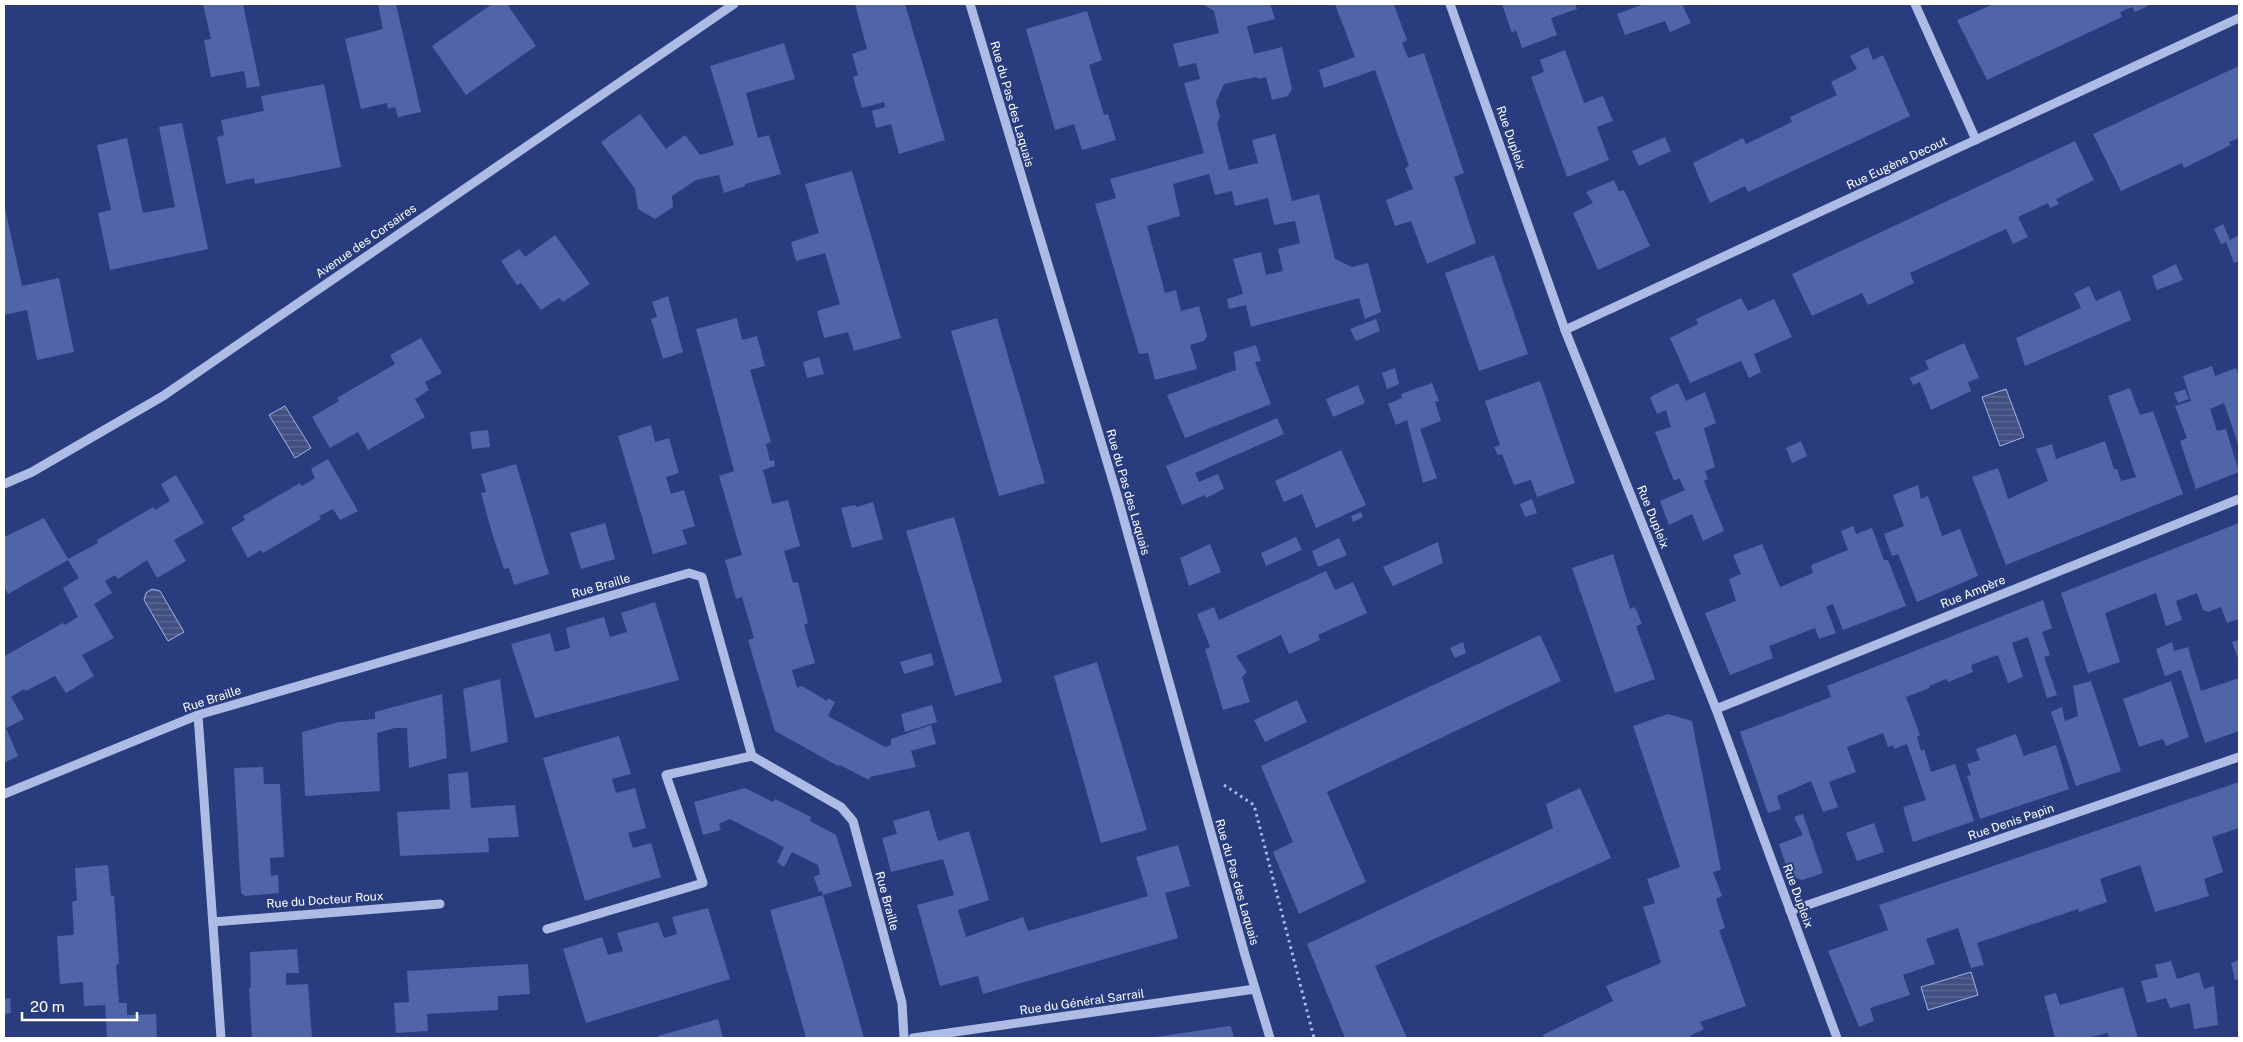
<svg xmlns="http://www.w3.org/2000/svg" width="2243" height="1042" font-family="'Public Sans',sans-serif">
<defs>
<pattern id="water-rules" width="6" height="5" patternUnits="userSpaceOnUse" patternTransform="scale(1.25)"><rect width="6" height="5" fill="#425081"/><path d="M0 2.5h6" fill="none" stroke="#5e6a94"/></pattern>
</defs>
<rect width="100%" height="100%" fill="#283c7e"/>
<!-- water -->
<g fill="url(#water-rules)" stroke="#a3b4e5">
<polygon points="2006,389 2024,437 2000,446 1982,397"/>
<polygon points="285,406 311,448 295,458 269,415"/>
<polygon points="152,589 160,591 184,632 168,641 144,600 146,593"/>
<polygon points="1971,972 1978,995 1928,1010 1921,987"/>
</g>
<!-- building -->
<g fill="#5065a7">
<polygon points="203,4 243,4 260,86 247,88 244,71 211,77 204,40 211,39"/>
<polygon points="378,4 396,4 421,112 398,117 395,107 388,109 387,103 361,109 345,39 383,29"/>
<polygon points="492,4 507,4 536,46 466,95 432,46"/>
<polygon points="855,4 905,4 945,140 899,154 891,124 876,128 872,111 885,107 884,102 862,108 853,77 858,75 852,54 867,49"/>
<polygon points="1202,4 1270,4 1275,19 1247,26 1254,54 1282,47 1292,89 1288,96 1272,100 1266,77 1259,79 1256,77 1224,84 1216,102 1220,117 1217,123 1229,170 1258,163 1252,140 1275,134 1292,201 1319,194 1335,259 1352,267 1368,263 1381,312 1365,319 1359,298 1251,327 1246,305 1229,309 1227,299 1243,294 1233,259 1261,252 1266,275 1283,271 1278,249 1300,243 1295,221 1274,225 1268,198 1235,206 1232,191 1215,195 1209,174 1173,184 1180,216 1147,226 1165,293 1176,290 1181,311 1199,306 1207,336 1204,341 1190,345 1197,369 1155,380 1148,353 1139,354 1095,204 1116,198 1110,179 1204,153 1184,83 1200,79 1196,63 1179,67 1173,44 1219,33 1214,11"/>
<polygon points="1335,4 1398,4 1394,5 1407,40 1402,43 1408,58 1424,53 1464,173 1454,177 1476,243 1427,264 1411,221 1395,226 1386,200 1413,189 1405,168 1409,166 1375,70 1324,88 1319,70 1355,57"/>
<polygon points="1502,4 1575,4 1577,9 1551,18 1557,35 1522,48 1516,30 1512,33"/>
<polygon points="1644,4 1682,4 1691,23 1670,32 1665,21 1625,35 1617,14"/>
<polygon points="1994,4 2152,4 2135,12 2132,7 2120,12 2122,17 1987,80 1957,20"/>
<polygon points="1087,11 1102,60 1089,65 1104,115 1108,114 1116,140 1082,150 1074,124 1055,130 1026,29"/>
<polygon points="784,43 795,79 746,93 758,138 769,135 781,174 745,184 745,186 724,193 719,175 696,180 672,196 673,207 655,219 638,209 635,189 601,142 640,114 666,149 685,135 700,155 734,145 710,66"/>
<polygon points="1868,47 1873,60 1883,55 1910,116 1748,192 1745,186 1710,203 1693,163 1743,138 1746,144 1792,122 1790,117 1837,95 1831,82 1857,69 1850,56"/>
<polygon points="1565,50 1584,103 1603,96 1613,121 1597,127 1609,160 1567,177 1531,77 1544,72 1540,60"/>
<polygon points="2239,66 2239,138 2229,142 2231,145 2184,168 2182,163 2121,191 2093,134"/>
<polygon points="324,84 341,167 255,184 254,178 226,184 217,137 224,135 221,120 264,111 261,96"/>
<polygon points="182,123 208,249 110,270 98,213 111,210 97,145 127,138 143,213 175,207 159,127"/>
<polygon points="1665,137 1671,151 1639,166 1632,151"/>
<polygon points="2075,141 2094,180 2056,199 2059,204 2050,208 2048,203 2018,217 2028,237 2013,244 2006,229 1910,273 1914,283 1868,305 1862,293 1812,316 1792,274"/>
<polygon points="852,171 901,338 854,351 848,332 824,338 817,311 840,304 825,253 796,261 791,242 819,233 805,184"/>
<polygon points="1614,180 1619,191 1624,190 1650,246 1598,270 1573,213 1593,203 1586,192"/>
<polygon points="4,204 22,286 59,278 74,352 37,360 27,310 4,315"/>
<polygon points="2223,224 2230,240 2239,235 2239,261 2234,263 2226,242 2221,244 2214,229"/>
<polygon points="555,235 590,284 563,302 559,298 541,310 521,283 517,285 501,261 519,249 525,257"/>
<polygon points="1494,255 1528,354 1479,371 1445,273"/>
<polygon points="2176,264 2183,280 2157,290 2152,276"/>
<polygon points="2089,286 2096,301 2120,290 2131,320 2025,366 2016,338 2081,308 2074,293"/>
<polygon points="668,296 683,352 663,359 651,319 657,317 652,302"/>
<polygon points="1741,298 1748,311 1774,299 1792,337 1754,354 1761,372 1749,378 1741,361 1690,383 1670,338 1698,324 1696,319"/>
<polygon points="737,318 742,340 757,336 765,366 750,370 771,442 766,444 770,461 774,460 775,466 763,470 772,504 788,500 800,546 784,551 793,583 798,582 808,623 804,625 815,663 792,670 797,688 802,686 827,701 828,698 835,702 828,716 885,747 891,745 891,739 931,725 936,744 911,751 916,767 870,777 869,780 840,765 838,766 775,731 748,640 754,638 742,597 736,599 725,560 742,555 719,476 734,471 696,329"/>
<polygon points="997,318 1045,483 999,496 951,331"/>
<polygon points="1376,319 1380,331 1356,341 1350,329"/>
<polygon points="421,338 442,373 425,382 429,390 415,399 425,417 368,450 358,432 330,448 312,417 339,401 337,398 395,364 390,355"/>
<polygon points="1964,343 1979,378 1968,382 1971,391 1931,410 1920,382 1913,385 1910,378 1929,369 1925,361"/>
<polygon points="1256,345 1261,361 1255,362 1271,404 1185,438 1167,395 1236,370 1234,352"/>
<polygon points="819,357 824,374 807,378 803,362"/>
<polygon points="2212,366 2215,376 2236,368 2239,376 2239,447 2224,403 2210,409 2217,431 2226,429 2239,472 2196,489 2180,441 2187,438 2175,406 2191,401 2183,376"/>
<polygon points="1395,368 1399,384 1387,389 1382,373"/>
<polygon points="1540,381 1575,483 1537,497 1531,480 1514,485 1502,454 1498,455 1494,447 1500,445 1485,401"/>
<polygon points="1432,383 1439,401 1435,402 1441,421 1420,429 1437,478 1423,483 1407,420 1396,425 1388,404 1402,398 1401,394"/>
<polygon points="1678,383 1686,401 1705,392 1716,423 1704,428 1715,467 1705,471 1708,479 1704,481 1724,531 1703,541 1692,514 1669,525 1660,501 1685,490 1679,478 1674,481 1655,432 1671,427 1666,410 1657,414 1650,397"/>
<polygon points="1358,385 1365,403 1333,417 1326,399"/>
<polygon points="2130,388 2140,415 2153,411 2183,494 2006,565 1972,477 1998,468 2008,499 2048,481 2036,449 2052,444 2056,459 2105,441 2114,469 2117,469 2121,481 2136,477 2108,396"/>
<polygon points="2185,389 2189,399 2178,403 2174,393"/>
<polygon points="1277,418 1284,434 1195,473 1199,482 1218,474 1224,489 1206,498 1205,495 1182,505 1166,466"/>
<polygon points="651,425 655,442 669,438 679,473 666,477 671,494 684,490 695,526 682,530 687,544 653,554 618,436"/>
<polygon points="488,430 490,447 472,449 470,432"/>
<polygon points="1801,441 1807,456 1792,463 1786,448"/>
<polygon points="1341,450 1366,505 1316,528 1302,494 1284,502 1275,481"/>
<polygon points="328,459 358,511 340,520 333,509 319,516 321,519 263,553 261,550 248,558 231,528 245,520 243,516 300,483 302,486 315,478 311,469"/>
<polygon points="516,464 549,574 514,585 509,568 504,569 492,533 481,493 486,492 481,474"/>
<polygon points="176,475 204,523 174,540 186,561 157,578 147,560 118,579 115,575 105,581 112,593 94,604 114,638 82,655 94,676 66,693 55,676 26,691 24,689 11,697 24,719 6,728 18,756 4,763 4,655 5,656 63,623 65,625 78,617 63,588 79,578 68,560 8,594 4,587 4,537 44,518 68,559 98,543 97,540 153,507 155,510 170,501 161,484"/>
<polygon points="1918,485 1921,499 1928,496 1942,536 1960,529 1978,576 1917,602 1898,554 1892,556 1884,534 1904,526 1893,495"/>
<polygon points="1532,499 1537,513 1525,517 1520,504"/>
<polygon points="873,502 883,539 852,548 841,508 855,505 857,507"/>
<polygon points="1361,512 1363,517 1353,522 1351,516"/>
<polygon points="954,517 1002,682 955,696 906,531"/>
<polygon points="605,523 615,559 581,569 570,533"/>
<polygon points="2239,523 2239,619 2227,623 2221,607 2208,612 2203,610 2197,593 2176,601 2182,620 2166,626 2156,593 2105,613 2120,662 2088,673 2061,593"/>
<polygon points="1853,526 1856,534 1872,528 1884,560 1888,560 1906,606 1843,630 1833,604 1826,607 1836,633 1819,639 1815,628 1769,646 1773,658 1730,675 1705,613 1736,601 1729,579 1741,574 1733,555 1762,544 1780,587 1813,573 1811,565 1848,550 1841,531"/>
<polygon points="1296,537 1302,550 1266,566 1261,553"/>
<polygon points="1339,538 1347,555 1318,567 1312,551"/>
<polygon points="1438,542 1443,563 1393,586 1383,567"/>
<polygon points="1210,544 1221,572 1189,586 1180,558"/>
<polygon points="1613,554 1630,609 1635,607 1642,624 1636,626 1655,679 1615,693 1572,568"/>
<polygon points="1326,571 1335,590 1353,582 1367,613 1318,635 1320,640 1289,654 1281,635 1236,656 1247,672 1242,677 1250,702 1223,710 1205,649 1210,647 1197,614 1214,607 1219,620"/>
<polygon points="2043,600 2052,628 2042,632 2050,655 2044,657 2057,695 2047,698 2028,637 2012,643 2023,677 2008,683 1998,655 1971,665 1973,672 1948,682 1946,679 1929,686 1930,688 1906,697 1920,735 1917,737 1921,751 1924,749 1931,772 1955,764 1974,821 1913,842 1903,807 1926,800 1907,744 1894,749 1893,745 1888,747 1883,733 1847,747 1856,772 1829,782 1838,807 1823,812 1811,781 1777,796 1781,809 1768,813 1740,732 1831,697 1827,686"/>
<polygon points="655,602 679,680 535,718 511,644 550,633 555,652 570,648 566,628 604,617 610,637 627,632 621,613"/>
<polygon points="1540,635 1561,681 1327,792 1366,882 1299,914 1273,852 1293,842 1261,766"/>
<polygon points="2239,640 2239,661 2232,642"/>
<polygon points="1463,642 1466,653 1455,658 1450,648"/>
<polygon points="2172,642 2174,651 2188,647 2201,691 2239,678 2239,731 2205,743 2181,670 2165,676 2156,649"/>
<polygon points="931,653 934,665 904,674 900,662"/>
<polygon points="1097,662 1147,830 1101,843 1054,676"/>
<polygon points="500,679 508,742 471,752 463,689"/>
<polygon points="2091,681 2121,771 2076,786 2051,712 2062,707 2065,721 2078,716 2073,686"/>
<polygon points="2171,681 2189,737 2166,746 2163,739 2139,747 2123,699"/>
<polygon points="442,694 447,758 409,768 407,728 395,728 377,733 380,791 305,796 302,732 339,722 375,719 375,712"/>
<polygon points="1297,700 1307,722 1265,742 1254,720"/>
<polygon points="932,705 937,722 905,732 901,714"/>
<polygon points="1668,714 1692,721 1721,870 1713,872 1722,896 1716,899 1725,928 1719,930 1746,1006 1700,1022 1704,1029 1690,1036 1691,1038 1544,1038 1543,1035 1613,1001 1606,986 1661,963 1643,907 1655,903 1647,879 1680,867 1633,726"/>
<polygon points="2016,734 2024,756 2056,745 2069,789 1980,819 1967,776 1971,775 1967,764 1980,760 1976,749"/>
<polygon points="619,736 631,774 612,779 616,793 635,788 646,828 628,833 633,848 651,843 661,877 585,901 543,758"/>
<polygon points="263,767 264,784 280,784 284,857 270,858 271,876 278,875 279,893 245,896 241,893 234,768"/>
<polygon points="468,772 471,808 515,805 519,837 488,838 489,852 400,856 397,812 450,809 448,774"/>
<polygon points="2239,782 2239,828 2212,837 2223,872 2204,879 2209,896 2155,912 2140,865 2100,879 2107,902 2079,912 2078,909 1977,943 1984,965 1971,968 1958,928 1926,939 1935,964 1903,975 1910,995 1870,1008 1874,1021 1859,1027 1828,951 1888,930 1879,905"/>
<polygon points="745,788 773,802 775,799 811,817 810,821 836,835 852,886 823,895 822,891 819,892 814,877 820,874 818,865 792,852 784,867 777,862 784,847 730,819 719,824 721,830 703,835 694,802"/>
<polygon points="1580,788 1611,858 1375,966 1407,1038 1345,1038 1307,944 1553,828 1546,804"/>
<polygon points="929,810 938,841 969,831 989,900 958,910 966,937 1023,917 1028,931 1148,896 1136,857 1178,845 1190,886 1165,893 1178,938 983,994 978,976 940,986 917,905 954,895 943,859 891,872 882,838 897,834 893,821"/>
<polygon points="1803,814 1823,873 1802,880 1789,875 1779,844 1803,835 1794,817"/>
<polygon points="1874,823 1884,852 1857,861 1846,833"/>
<polygon points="108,865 111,896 114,896 119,964 116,965 119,1003 127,1003 127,1015 156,1014 157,1038 107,1038 105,1005 84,1006 83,982 60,984 57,936 74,935 72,902 77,900 75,868"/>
<polygon points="823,895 848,981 864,1038 806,1038 770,910"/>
<polygon points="708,908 730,979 586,1023 563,949 602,937 608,955 623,951 617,933 658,922 664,938 677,934 672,917"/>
<polygon points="297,949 299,973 286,973 286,985 308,984 312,1038 252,1038 249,988 251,987 250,952"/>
<polygon points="2239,960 2239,979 2235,980 2231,963"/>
<polygon points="2171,961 2177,979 2199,972 2204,989 2214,986 2218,1025 2194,1029 2190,1003 2170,1008 2166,998 2147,1003 2141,981 2158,977 2155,965"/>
<polygon points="528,964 530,994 498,996 498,1010 427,1014 428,1031 396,1033 394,1003 409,1002 407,971"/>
<polygon points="2123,987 2138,1038 2109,1038 2108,1033 2087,1038 2055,1038 2044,996 2056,993 2060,1005"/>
<polygon points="10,998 11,1013 4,1014 4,999"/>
<polygon points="718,1019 723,1038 659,1038 658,1036"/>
<polygon points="1229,1026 1231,1027 1234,1038 1149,1038"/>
</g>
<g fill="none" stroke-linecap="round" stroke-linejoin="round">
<!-- path -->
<polyline stroke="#aebce5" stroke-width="3" stroke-dasharray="2.5 4" stroke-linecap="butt" points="1224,785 1254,805 1314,1038"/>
<!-- minor -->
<g stroke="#aebce5" stroke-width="9">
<polyline points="970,4 1117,495 1245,955 1270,1038"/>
<polyline points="1450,4 1565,330 1716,709 1837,1038"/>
<polyline points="1915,4 1976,140"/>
<polyline points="1565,330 2239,18"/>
<polyline points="4,484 32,472 163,396 734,4"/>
<polyline points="1716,709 2239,499"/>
<polyline points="198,715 221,1038"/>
<polyline points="4,794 198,715 689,573 702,577 752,756 841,807 853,821 902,1003 904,1038"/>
<polyline points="1790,911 2239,757"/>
<polyline points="213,922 440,904"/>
<polyline points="547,929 703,883 666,775 752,756"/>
<polyline points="913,1038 1255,989"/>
</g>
</g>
<g text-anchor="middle" stroke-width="4" stroke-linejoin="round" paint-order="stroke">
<!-- street labels -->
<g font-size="12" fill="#fff" stroke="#283c7e">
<text transform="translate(1012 104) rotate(74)" y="4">Rue du Pas des Laquais</text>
<text transform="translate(1511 138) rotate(71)" y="4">Rue Dupleix</text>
<text transform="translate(1897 163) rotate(-25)" y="4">Rue Eugène Decout</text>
<text transform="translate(366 241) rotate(-35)" y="4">Avenue des Corsaires</text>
<text transform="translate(1128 492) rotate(74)" y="4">Rue du Pas des Laquais</text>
<text transform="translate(1653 517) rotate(68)" y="4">Rue Dupleix</text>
<text transform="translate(601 586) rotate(-16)" y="4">Rue Braille</text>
<text transform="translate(1973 592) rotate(-22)" y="4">Rue Ampère</text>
<text transform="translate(212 699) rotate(-18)" y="4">Rue Braille</text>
<text transform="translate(2011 822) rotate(-19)" y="4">Rue Denis Papin</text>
<text transform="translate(1237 882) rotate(74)" y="4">Rue du Pas des Laquais</text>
<text transform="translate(1798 896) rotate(70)" y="4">Rue Dupleix</text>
<text transform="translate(325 900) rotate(-4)" y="4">Rue du Docteur Roux</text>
<text transform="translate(887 901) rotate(75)" y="4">Rue Braille</text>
<text transform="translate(1082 1002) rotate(-8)" y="4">Rue du Général Sarrail</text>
</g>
</g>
<!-- border -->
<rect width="2243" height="1042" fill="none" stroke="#ffffff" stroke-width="10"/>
<!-- scale -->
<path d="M22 1012v8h115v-8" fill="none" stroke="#ffffff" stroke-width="2.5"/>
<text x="30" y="1012" font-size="15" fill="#ffffff" stroke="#283c7e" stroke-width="4" paint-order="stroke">20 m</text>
</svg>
